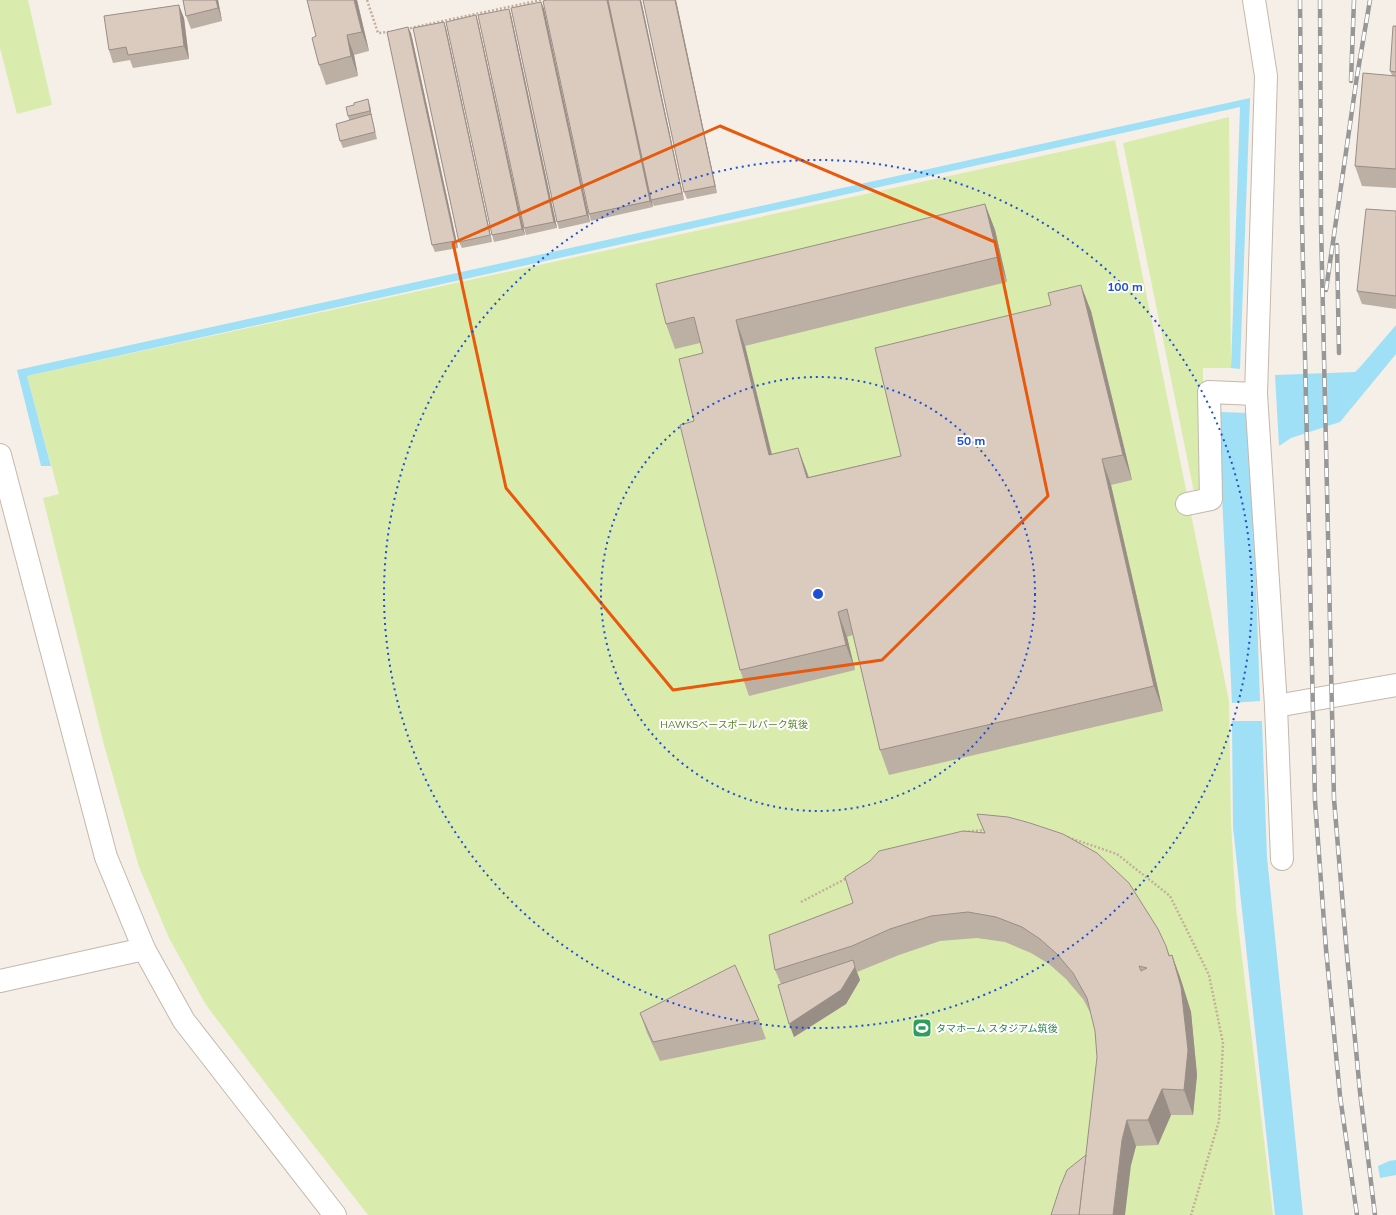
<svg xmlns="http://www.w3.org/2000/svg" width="1396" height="1215" font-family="Mulish,'Noto Sans JP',sans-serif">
<rect width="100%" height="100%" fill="#f5efe7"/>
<!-- green -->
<g fill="#daecad">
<polygon points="0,0 28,0 52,105 17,114 0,48"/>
<polygon points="1229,117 1231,368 1203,368 1203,488 1194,492 1123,143"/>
<polygon points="1115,140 1229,701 1231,823 1236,907 1273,1215 368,1215 272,1092 206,1005 169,938 139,867 104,745 43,498 59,494 27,376"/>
</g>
<!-- water -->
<g fill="#9fe0f6">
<polygon points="1250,98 1240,369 1231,368 1240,107 27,376 51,466 41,466 17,370"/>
<polygon points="1396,325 1396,354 1340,422 1291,438 1279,446 1275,375 1355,372 1361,366"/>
<polygon points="1218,412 1250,413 1260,701 1232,703"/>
<polygon points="1232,721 1262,721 1267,857 1303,1215 1275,1215 1233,827"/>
<polygon points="1396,1160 1396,1175 1380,1178 1378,1166 1389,1161"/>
</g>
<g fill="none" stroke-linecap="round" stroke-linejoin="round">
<!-- minor casing -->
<g stroke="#c4b8ac" stroke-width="24">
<g id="minor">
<polyline points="1254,0 1266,76 1256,394 1276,706 1282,859"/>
<polyline points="0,455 106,857 144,949 184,1021 335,1215"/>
<polyline points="1187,504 1211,499 1209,392 1256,394"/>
<polyline points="1276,706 1396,685"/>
<polyline points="0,981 144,949"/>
</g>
</g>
<!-- path -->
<g stroke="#c4ae99" stroke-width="2.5" stroke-dasharray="2 2" stroke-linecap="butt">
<polyline points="367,0 378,33 389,32"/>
<polyline points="406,29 541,0"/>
<polyline points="964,832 985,830"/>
<polyline points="1064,836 1117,854 1170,896 1209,975 1223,1043 1219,1121 1191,1215"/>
<polyline points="801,902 849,877"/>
</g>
<!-- minor -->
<use href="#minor" stroke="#fff" stroke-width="22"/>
<!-- rail casing -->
<g stroke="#979797" stroke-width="4.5">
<g id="rail">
<polyline points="1300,0 1302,222 1315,801 1326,949 1340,1096 1357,1215"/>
<polyline points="1320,0 1321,225 1334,799 1347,955 1360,1092 1375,1215"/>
<polyline points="1351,81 1354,0"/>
<polyline points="1337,245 1339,353"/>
<polyline points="1326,290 1357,76 1370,0"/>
</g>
</g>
<!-- rail -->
<use href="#rail" stroke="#fff" stroke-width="3" stroke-dasharray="9" stroke-linecap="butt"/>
</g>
<!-- wall -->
<g fill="#bcafa4">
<polygon points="183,0 218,0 222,21 191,29 186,16"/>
<polygon points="307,0 357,0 369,51 354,55 358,76 326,85 319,65 316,36"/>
<polygon points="608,0 653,207 591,221 589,214"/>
<polygon points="641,0 684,200 654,206 651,200"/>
<polygon points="676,0 717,193 687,199 684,192"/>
<polygon points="541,2 544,9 590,222 559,229 557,222"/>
<polygon points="509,9 511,15 557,228 526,235 524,228"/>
<polygon points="476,15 478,22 525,235 494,242 492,235"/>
<polygon points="184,18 189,59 133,68 130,60 113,63 109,50"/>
<polygon points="1396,26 1396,188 1362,186 1355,166 1392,75 1390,71"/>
<polygon points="446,28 492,242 462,248 459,242"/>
<polygon points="411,33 458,248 435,252 432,245"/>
<polygon points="370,106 372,118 377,139 343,148 340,141 349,120 348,116"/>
<polygon points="985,204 995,230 1007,282 745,346 772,454 798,448 809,477 901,456 1091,311 1132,480 1111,485 1163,711 889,775 880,750 853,635 847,637 855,670 749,696 740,670 694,421 703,353 700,343 675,349 666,324"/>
<polygon points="1396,211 1396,309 1362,304 1357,291"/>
<polygon points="977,814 1166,946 1170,956 1172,955 1181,980 1191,1012 1197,1075 1193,1115 1171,1115 1158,1145 1136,1146 1131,1165 1086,1155 1097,1057 1095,1031 1091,1014 1083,999 1066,979 1049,964 1031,953 1005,942 977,938 940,941 899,955 857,972 860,980 846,1004 794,1037 781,984 775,970 853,903 984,832"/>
<polygon points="640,1013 759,1020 766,1039 660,1061 647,1033"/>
</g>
<!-- shaded-wall -->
<g fill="#998e86">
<polygon points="216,0 218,0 222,21 218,8"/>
<polygon points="354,0 357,0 369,51 362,32"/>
<polygon points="607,0 608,0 653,207 650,201"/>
<polygon points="640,0 641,0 684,200 682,193"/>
<polygon points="675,0 676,0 717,193 715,186"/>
<polygon points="541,2 544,9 590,222 587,215"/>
<polygon points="179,5 184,18 189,59 184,46"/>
<polygon points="509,9 511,15 557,228 554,222"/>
<polygon points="476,15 478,22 525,235 522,229"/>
<polygon points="444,22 446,28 492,242 490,235"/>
<polygon points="408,27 411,33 458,248 455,241"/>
<polygon points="347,35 354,55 358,76 351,56"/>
<polygon points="368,99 370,106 372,118 370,111"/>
<polygon points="985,204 995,230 1007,282 998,257"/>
<polygon points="1081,285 1091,311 1132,480 1123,455"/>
<polygon points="736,320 745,346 778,480 769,455"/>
<polygon points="798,448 807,473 816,503 807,478"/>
<polygon points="1102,459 1111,485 1163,711 1154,686"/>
<polygon points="838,612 847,637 855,670 846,645"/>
<polygon points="1172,955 1181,980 1191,1012 1197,1075 1193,1115 1184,1090"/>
<polygon points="855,967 860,980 846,1004 794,1037 789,1024"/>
<polygon points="1162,1089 1171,1115 1158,1145 1148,1120"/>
<polygon points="1127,1120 1136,1146 1131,1165 1125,1215 1113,1215 1122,1140"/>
</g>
<!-- building -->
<g fill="#dbcbbf" stroke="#998e86" fill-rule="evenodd">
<polygon points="183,0 216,0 218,8 186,16"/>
<polygon points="307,0 354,0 362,32 347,35 351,56 319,65 312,38 316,36"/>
<polygon points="547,0 607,0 650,201 589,214 543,1"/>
<polygon points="608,0 640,0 682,193 651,200"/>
<polygon points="643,0 675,0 715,186 684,192"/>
<polygon points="541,2 587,215 557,222 511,8"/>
<polygon points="179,5 184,46 128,55 126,47 109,50 104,16"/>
<polygon points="509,9 554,222 524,228 478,15"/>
<polygon points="476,15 522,229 492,235 446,22"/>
<polygon points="444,22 490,235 459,242 413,28"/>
<polygon points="1393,26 1396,26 1396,72 1390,71"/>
<polygon points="408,27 455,241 432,245 387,32"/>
<polygon points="1363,73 1396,76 1396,169 1355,166"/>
<polygon points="368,99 370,111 348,116 346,107 354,105 354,103"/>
<polygon points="371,114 375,132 340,141 336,124"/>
<polygon points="985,204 998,257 736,320 769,455 798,448 807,478 901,456 875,348 1051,305 1048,293 1081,285 1123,455 1102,459 1154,686 880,750 847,609 838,612 846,645 740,670 680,425 694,421 679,359 703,353 694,317 666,324 656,284"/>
<polygon points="1366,209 1396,211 1396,296 1357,291"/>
<path d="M 977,814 L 1008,817 L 1030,823 L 1063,834 L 1097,853 L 1129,883 L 1158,929 L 1166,946 L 1169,956 L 1172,955 L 1181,987 L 1188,1050 L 1184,1090 L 1162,1089 L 1148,1120 L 1127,1120 L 1122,1140 L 1113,1215 L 1079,1215 L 1097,1057 L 1095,1031 L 1087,998 L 1073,973 L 1057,954 L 1040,939 L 1022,927 L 996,917 L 968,912 L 931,916 L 890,929 L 852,946 L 775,970 L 769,935 L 853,903 L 845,877 L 870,861 L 879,851 L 963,831 L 985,833 ZM 1139,966 L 1147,968 L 1141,971 Z"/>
<polygon points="853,960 855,967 841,990 789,1024 778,985"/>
<polygon points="735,965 759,1020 653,1042 640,1013"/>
<polygon points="1086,1155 1079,1215 1051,1215 1060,1187 1067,1170"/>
</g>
<!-- marked area -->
<path fill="none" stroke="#e8590c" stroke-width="3" stroke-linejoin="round" d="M 720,126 L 995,242 L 1048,496 L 882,660 L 673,690 L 506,488 L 453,243 Z"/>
<!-- distance rings -->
<g fill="none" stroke="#1d4ed8" stroke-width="2" stroke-dasharray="2 4">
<circle cx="818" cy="594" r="217"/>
<circle cx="818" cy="594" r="434"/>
</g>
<!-- icons -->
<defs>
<g id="stadium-square" transform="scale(1)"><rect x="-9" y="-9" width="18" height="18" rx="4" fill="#2e9e5b" stroke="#fff"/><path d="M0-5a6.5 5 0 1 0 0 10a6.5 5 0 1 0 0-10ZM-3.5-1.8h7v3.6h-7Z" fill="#fff"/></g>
</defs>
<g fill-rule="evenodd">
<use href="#stadium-square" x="922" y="1028"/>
</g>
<g text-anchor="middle" stroke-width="4" stroke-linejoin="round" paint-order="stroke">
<!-- park labels -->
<g font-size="10" fill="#558023" stroke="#fff">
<text x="734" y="728">HAWKSベースボールパーク筑後</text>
</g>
<!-- leisure labels -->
<g font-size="10" fill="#27864d" stroke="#fff" text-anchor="start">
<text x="936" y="1032">タマホーム スタジアム筑後</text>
</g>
</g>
<circle cx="818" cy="594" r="6" fill="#1d4ed8" stroke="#fff" stroke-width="2"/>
<g font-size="12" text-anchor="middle" font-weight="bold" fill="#1d4ed8" stroke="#fff" stroke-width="4" stroke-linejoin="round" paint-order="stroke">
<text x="1125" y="291">100 m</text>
<text x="971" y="445">50 m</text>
</g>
</svg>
